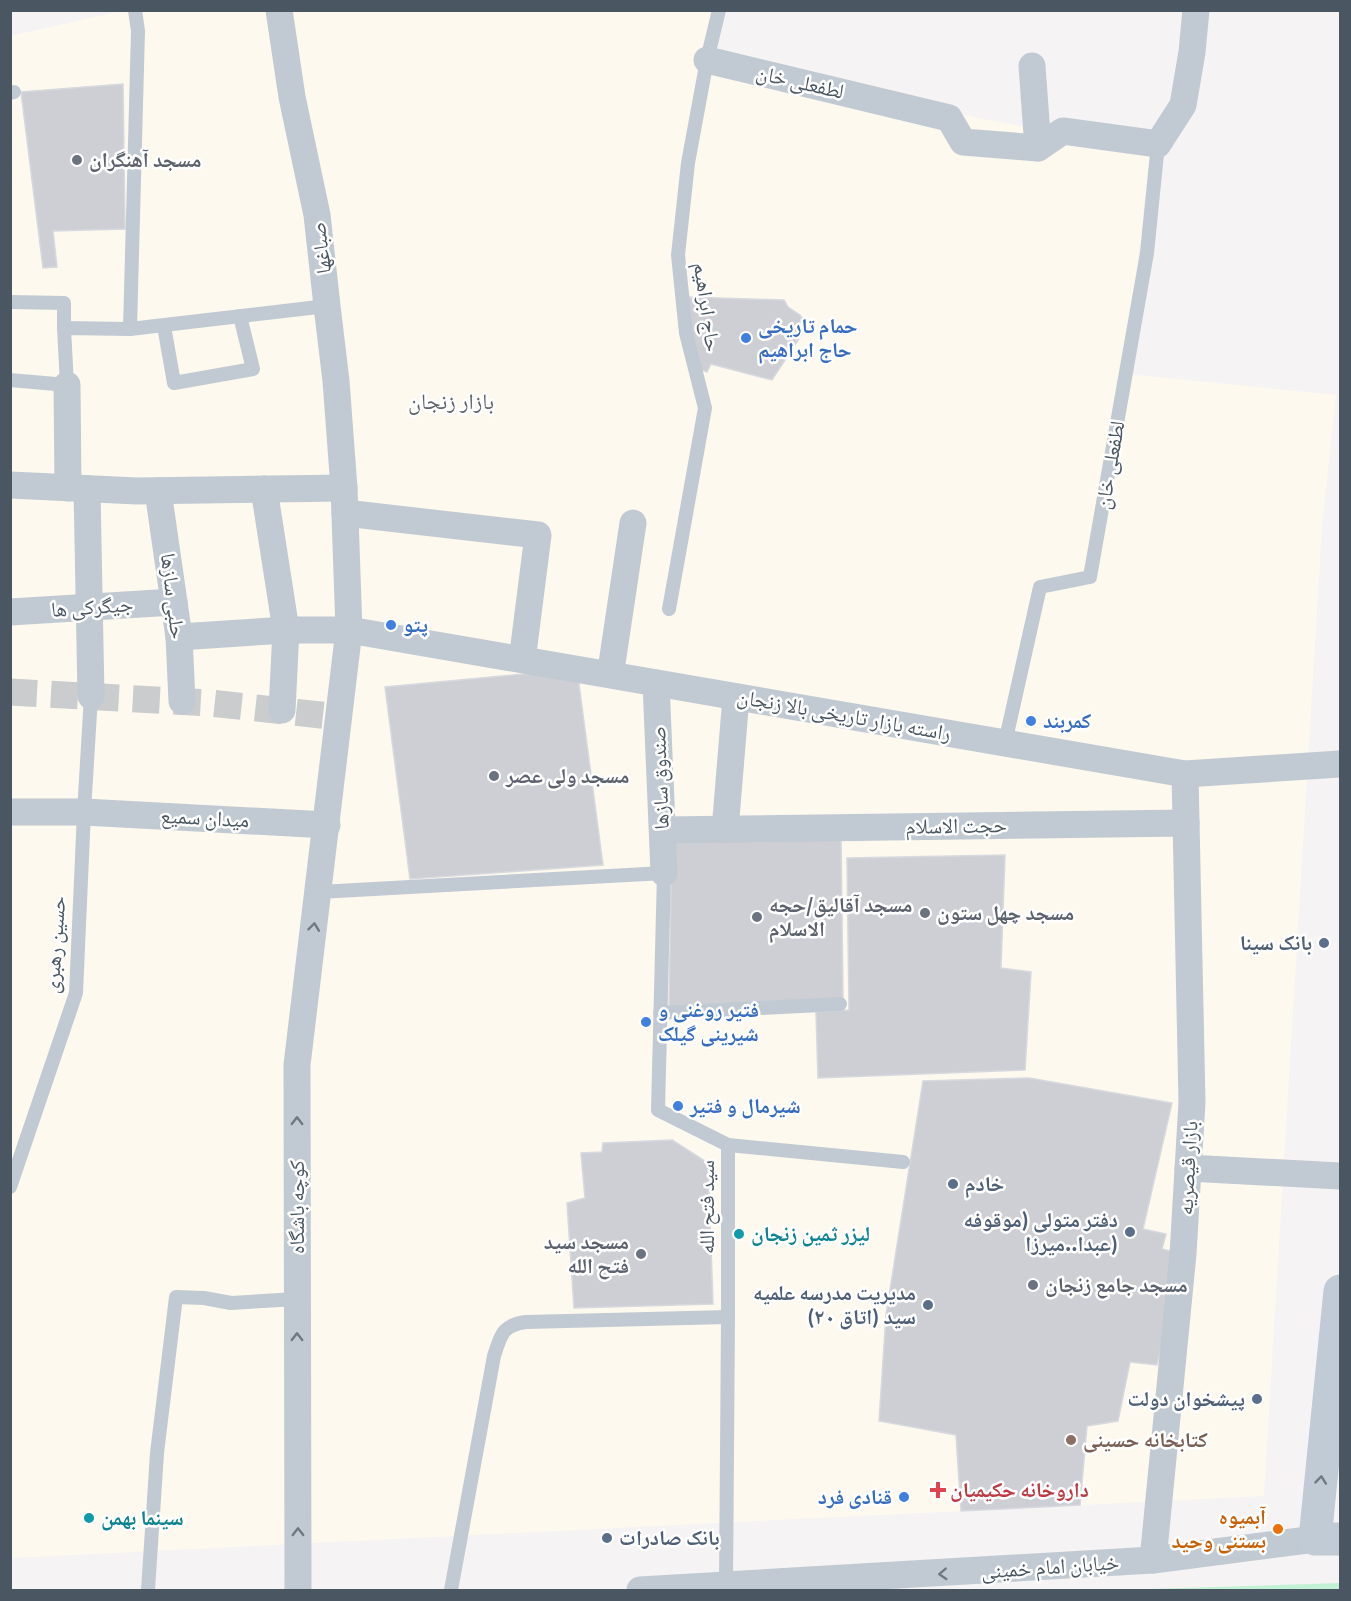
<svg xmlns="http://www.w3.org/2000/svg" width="1351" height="1601" font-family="'Source Sans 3','Noto Naskh Arabic',sans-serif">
<rect width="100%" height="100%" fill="#f5f3f3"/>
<!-- commercial -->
<polygon fill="#fdf9ef" points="126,10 714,11 711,66 1150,151 1126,374 1336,395 1322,527 1264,1496 11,1558 10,36"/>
<!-- green -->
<polygon fill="#c3f1d5" points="1340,1583 1340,1590 1116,1590"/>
<!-- building -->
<g fill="#cdcfd5" stroke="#d7d9de" stroke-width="1.5">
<polygon points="123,84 125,229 53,231 57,267 43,268 21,92"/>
<polygon points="687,297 784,300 788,307 800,315 808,325 772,380 711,364 707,372 699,369 691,331"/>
<polygon points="577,669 603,865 410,879 385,687"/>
<polygon points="841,834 843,998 669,1007 672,835"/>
<polygon points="1005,855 1001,968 1031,972 1025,1070 818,1078 816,1012 849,1010 847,858"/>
<polygon points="1029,1078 1172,1103 1143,1229 1166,1234 1162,1249 1183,1254 1157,1365 1130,1362 1118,1421 1087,1426 1080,1505 961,1511 956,1435 879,1421 886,1315 923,1081"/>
<polygon points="672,1140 708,1163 713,1304 574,1308 567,1203 585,1198 581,1153 602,1152 603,1143"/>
</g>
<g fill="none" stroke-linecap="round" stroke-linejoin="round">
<!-- street-tunnel -->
<polyline stroke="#caccce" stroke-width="27" stroke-dasharray="27 14" stroke-linecap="butt" points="10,692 210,703 339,717"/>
<!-- lane -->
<g stroke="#c1cad2" stroke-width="14">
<polyline points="10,93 14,92"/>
<polyline points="10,302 64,303 64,328"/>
<polyline points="164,326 174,383 253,369 240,316"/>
<polyline points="130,329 138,31 135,10"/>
<polyline points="10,380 67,385 64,328 130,329 327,306"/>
<polyline points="669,609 705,408 686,333 678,255 688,163 707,60 719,10"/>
<polyline points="1005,743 1040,587 1090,577 1147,253 1158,144"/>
<polyline points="319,892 664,873 658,1110 728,1145 728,1317 726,1585"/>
<polyline points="660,1013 840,1004"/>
<polyline points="728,1145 903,1162"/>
<polyline points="10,1187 76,993 84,812 91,696"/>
<polyline points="148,1590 157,1453 176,1297 204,1298 231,1303 297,1299"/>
<path d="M 451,1590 L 494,1356 C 501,1335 502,1325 526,1322 L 728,1317"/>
</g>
<!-- street -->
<g stroke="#c1cad2" stroke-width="27">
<polyline points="279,10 292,97 317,215 327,306 336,381 344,488 349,630 297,1065 298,1590"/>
<polyline points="707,60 949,118 963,142 1038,148 1063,131 1158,144 1183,105 1192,52 1196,10"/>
<polyline points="1032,66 1038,148"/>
<polyline points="67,385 68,488"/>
<polyline points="10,485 137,491 344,488"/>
<polyline points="87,489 91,696"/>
<polyline points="264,489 286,630 282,710"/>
<polyline points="158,491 179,637 182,701"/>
<polyline points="345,513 538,535 523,653"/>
<polyline points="10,612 174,602"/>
<polyline points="179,637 286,630 349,630 1185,774 1340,764"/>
<polyline points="611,670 633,523"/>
<polyline points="656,683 664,873"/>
<polyline points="10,812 84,812 327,825"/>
<polyline points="663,830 1186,823"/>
<polyline points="725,830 736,697"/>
<polyline points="1188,1168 1340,1176"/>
<polyline points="1153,1560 1183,1254 1192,1102 1185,774"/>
<polyline points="640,1590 1153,1560 1315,1539"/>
</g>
<!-- secondary -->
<polyline stroke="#c1cbd6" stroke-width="33" points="1340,1291 1315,1539 1340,1539"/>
</g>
<!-- one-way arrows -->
<defs><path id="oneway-chevron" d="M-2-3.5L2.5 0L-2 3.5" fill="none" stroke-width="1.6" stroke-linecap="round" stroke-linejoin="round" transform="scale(1.5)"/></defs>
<g stroke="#6e7983">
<use href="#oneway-chevron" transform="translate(314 927) rotate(-83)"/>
<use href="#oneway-chevron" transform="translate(297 1121) rotate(-90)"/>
<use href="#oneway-chevron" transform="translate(297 1337) rotate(-90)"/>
<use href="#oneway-chevron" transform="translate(298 1532) rotate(-90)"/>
<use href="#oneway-chevron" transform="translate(943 1574) rotate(177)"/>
</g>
<use stroke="#6e7984" href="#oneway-chevron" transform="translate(1321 1480) rotate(-84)"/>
<!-- markers -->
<g fill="#6b7280" stroke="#fff" stroke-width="2">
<circle cx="77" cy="160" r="6"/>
<circle cx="494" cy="776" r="6"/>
<circle cx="925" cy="913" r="6"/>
<circle cx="757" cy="917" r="6"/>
<circle cx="641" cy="1254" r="6"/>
<circle cx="1033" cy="1285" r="6"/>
</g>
<g fill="#3f7fe0" stroke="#fff" stroke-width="2">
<circle cx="746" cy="338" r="6"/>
<circle cx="391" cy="625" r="6"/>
<circle cx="1031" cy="721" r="6"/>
<circle cx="646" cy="1022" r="6"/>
<circle cx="678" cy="1106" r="6"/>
<circle cx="904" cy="1497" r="6"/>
</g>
<g fill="#5c6f8a" stroke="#fff" stroke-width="2">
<circle cx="1324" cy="943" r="6"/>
<circle cx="953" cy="1184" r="6"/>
<circle cx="1130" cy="1232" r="6"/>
<circle cx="928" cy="1305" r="6"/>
<circle cx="1257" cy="1399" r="6"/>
<circle cx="607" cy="1538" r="6"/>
</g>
<g fill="#0f9aa8" stroke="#fff" stroke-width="2">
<circle cx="739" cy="1234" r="6"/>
<circle cx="89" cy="1518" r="6"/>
</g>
<circle fill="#8d6e63" stroke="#fff" stroke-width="2" cx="1071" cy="1440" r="6"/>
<path fill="#e0444e" stroke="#fff" stroke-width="2" d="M935 1481h6v6h6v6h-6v6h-6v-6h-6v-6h6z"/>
<circle fill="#e8710a" stroke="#fff" stroke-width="2" cx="1278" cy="1529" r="6"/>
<g text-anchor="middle" stroke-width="5" stroke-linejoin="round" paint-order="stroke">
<!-- street labels -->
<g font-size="21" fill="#4a5661" stroke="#fff">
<text transform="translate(800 82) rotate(13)" y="7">لطفعلی خان</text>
<text transform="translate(321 248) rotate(-97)" y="7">صباغها</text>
<text transform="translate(707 307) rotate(82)" y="7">حاج ابراهیم</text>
<text transform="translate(1110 465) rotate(-80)" y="7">لطفعلی خان</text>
<text transform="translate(173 596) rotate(83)" y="7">حلبی سازها</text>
<text transform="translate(92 607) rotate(-4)" y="7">جیگرکی ها</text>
<text transform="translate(844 715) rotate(10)" y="7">راسته بازار تاریخی بالا زنجان</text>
<text transform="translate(660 778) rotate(-92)" y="7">صندوق سازها</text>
<text transform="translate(205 818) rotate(3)" y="7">میدان سمیع</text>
<text transform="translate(956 826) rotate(-1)" y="7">حجت الاسلام</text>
<text transform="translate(55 945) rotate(-86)" y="7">حسین رهبری</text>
<text transform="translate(1188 1168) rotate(-87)" y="7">بازار قیصریه</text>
<text transform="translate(297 1207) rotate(-90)" y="7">کوچه باشگاه</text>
<text transform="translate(707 1207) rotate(-90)" y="7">سید فتح الله</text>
<text transform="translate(1050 1567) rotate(-4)" y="7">خیابان امام خمینی</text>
</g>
<!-- worship labels -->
<g font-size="21" font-weight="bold" fill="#5b616d" stroke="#fff" text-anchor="start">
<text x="89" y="167">مسجد آهنگران</text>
<text x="506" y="783">مسجد ولی عصر</text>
<text x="769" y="912">مسجد آقالیق/حجه<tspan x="769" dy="24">الاسلام</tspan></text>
<text x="937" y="920">مسجد چهل ستون</text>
<text x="629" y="1249" text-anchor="end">مسجد سید<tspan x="629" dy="24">فتح الله</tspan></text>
<text x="1045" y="1292">مسجد جامع زنجان</text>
</g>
<!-- shop labels -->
<g font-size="21" font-weight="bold" fill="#366cbe" stroke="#fff" text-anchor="start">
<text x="758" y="333">حمام تاریخی<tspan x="758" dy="24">حاج ابراهیم</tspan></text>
<text x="403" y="632">پتو</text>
<text x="1043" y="728">کمربند</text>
<text x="658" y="1017">فتیر روغنی و<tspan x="658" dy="24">شیرینی گیلک</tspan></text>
<text x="690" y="1113">شیرمال و فتیر</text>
<text x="892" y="1504" text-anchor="end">قنادی فرد</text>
</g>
<!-- service labels -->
<g font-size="21" font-weight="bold" fill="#4e5e75" stroke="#fff" text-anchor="end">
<text x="1312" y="950">بانک سینا</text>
<text x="965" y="1191" text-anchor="start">خادم</text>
<text x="1118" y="1227">دفتر متولی (موقوفه<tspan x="1118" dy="24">عبدا..میرزا)</tspan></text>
<text x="916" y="1300">مدیریت مدرسه علمیه<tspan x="916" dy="24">سید (اتاق ۲۰)</tspan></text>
<text x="1245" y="1406">پیشخوان دولت</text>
<text x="619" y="1545" text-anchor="start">بانک صادرات</text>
</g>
<!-- culture labels -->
<g font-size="21" font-weight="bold" fill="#0d838f" stroke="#fff" text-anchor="start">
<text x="751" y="1241">لیزر ثمین زنجان</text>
<text x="101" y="1525">سینما بهمن</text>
</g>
<!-- education labels -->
<g font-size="21" font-weight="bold" fill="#785e54" stroke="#fff" text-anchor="start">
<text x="1083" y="1447">کتابخانه حسینی</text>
</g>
<!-- health labels -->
<g font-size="21" font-weight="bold" fill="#be3a42" stroke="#fff" text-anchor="start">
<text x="950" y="1497">داروخانه حکیمیان</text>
</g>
<!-- food labels -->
<g font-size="21" font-weight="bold" fill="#c56008" stroke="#fff" text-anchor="end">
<text x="1266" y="1524">آبمیوه<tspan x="1266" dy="24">بستنی وحید</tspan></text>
</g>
<!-- neighbourhood labels -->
<g font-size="22" fill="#5f6368" stroke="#fff">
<text x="451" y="409">بازار زنجان</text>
</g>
</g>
<!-- border -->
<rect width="1351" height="1601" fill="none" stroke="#4a5661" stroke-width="24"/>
</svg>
